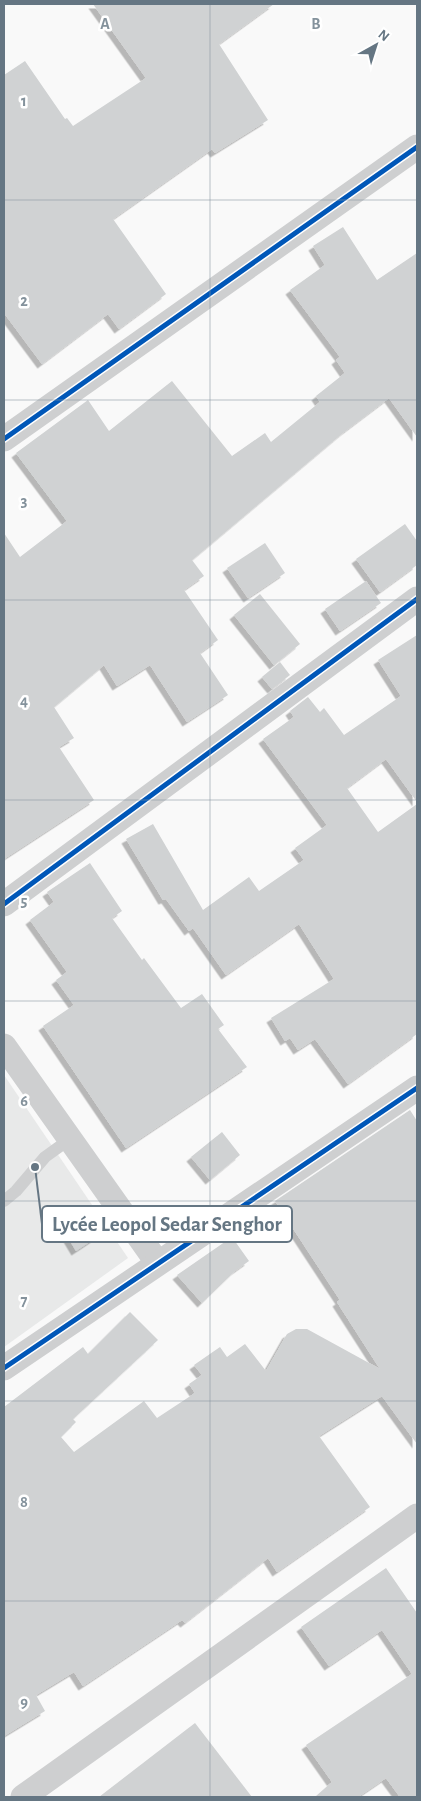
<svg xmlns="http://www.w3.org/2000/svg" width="421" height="1801" font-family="'Alegreya Sans',sans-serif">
<defs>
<filter id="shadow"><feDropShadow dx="-4.5" dy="4.5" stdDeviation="0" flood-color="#0004"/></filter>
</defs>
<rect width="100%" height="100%" fill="#f9f9f9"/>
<!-- built -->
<polygon fill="#e8e9e9" points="4,1075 128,1258 4,1347"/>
<!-- building -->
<g fill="#d0d2d3" filter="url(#shadow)">
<polygon points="93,4 274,4 219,44 268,120 215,153 212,149 113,219 166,294 119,329 108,314 42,364 4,313 4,75 25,61 65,119 67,118 73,126 146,78"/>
<polygon points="343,227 377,280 417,253 417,437 389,398 344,432 192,560 204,576 184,590 218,640 200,653 228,695 187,722 150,665 117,686 104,665 54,707 74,738 59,747 94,800 4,859 4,533 20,557 67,521 16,453 88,400 109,431 172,381 232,456 265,433 271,442 320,402 316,396 345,373 336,360 340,357 290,290 325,265 313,246"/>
<polygon points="405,524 417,541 417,565 380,592 356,559"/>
<polygon points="265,543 285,573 248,598 227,568"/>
<polygon points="366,581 381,603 340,631 325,609"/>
<polygon points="260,594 300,644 274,665 234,615"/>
<polygon points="417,635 417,802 386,759 347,788 378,832 417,804 417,1034 348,1084 315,1039 298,1050 290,1038 285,1041 271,1018 334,979 299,924 226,975 193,928 189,931 166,899 163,900 126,839 153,824 203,910 249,877 259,891 304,860 295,848 327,825 263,739 294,717 290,711 308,697 320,712 324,708 344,735 401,696 378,660"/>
<polygon points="280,662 290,675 272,689 262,677"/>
<polygon points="90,863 122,911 112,918 142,960 144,958 181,1008 202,994 224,1025 218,1029 247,1067 126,1148 43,1026 74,1005 56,980 67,972 30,920 54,902 47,892"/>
<polygon points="410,1110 417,1121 417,1444 382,1396 319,1436 370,1507 277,1572 268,1558 185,1623 182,1620 83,1686 74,1672 36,1695 45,1711 4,1736 4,1407 83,1347 88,1354 130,1312 158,1340 73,1419 76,1422 61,1437 74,1452 144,1401 157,1418 195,1393 189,1384 202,1375 194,1365 220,1347 227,1357 245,1344 266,1371 287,1334 296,1329 307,1329 380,1369 337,1302 340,1300 275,1201"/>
<polygon points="222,1132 240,1155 210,1180 191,1157"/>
<polygon points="81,1213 97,1237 76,1251 61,1226"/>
<polygon points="232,1237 249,1261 235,1271 202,1303 177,1275"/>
<polygon points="386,1568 417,1613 417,1797 400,1797 386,1778 358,1797 315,1797 332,1782 306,1745 412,1674 382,1630 329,1666 301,1627"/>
<polygon points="195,1723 252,1797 99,1797"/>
</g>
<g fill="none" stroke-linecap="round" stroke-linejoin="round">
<!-- lane -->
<polyline stroke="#cecfd0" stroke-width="12" points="4,1201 16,1191 45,1157 70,1139"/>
<!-- street -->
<g stroke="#cecfd0" stroke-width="25">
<polyline points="4,439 417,147"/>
<polyline points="4,904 417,599"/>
<polyline points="4,1046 157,1262"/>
<polyline points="4,1368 417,1088"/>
<polyline points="23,1797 417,1516"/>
</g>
<!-- cycleway casing -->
<g stroke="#fff" stroke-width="8">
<g id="cycleway">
<polyline points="4,439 417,147"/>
<polyline points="4,904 417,599"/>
<polyline points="4,1368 417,1088"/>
</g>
</g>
<!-- cycleway -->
<use href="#cycleway" stroke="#0057b8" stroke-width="5"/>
</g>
<!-- grid -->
<path fill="none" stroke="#84929c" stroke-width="1" stroke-opacity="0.55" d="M 210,4 L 210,1797M 4,200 L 417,200M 4,400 L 417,400M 4,600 L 417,600M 4,800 L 417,800M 4,1001 L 417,1001M 4,1201 L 417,1201M 4,1401 L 417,1401M 4,1601 L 417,1601"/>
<g font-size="16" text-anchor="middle" font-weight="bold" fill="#84929c" stroke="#fff" stroke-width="5" stroke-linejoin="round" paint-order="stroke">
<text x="105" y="29">A</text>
<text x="316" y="29">B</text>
<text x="24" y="106">1</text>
<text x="24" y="306">2</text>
<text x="24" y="506">3</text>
<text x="24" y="706">4</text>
<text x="24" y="906">5</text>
<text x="24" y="1106">6</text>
<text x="24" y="1306">7</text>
<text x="24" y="1507">8</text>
<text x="24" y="1707">9</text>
</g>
<!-- callouts -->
<path fill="none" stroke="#657683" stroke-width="2" d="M35 1167L42 1224"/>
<circle fill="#657683" stroke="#fff" stroke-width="2" cx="35" cy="1167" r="5"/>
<rect fill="#fff" stroke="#657683" stroke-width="2" x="42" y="1206" width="250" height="36" rx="5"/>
<g font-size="21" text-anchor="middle" font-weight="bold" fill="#657683">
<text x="167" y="1231">Lycée Leopol Sedar Senghor</text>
</g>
<!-- border -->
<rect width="421" height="1801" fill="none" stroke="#657683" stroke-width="10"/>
<!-- north arrow -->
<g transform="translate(376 45) rotate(39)" stroke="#ffffff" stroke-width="4" paint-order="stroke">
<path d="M0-4L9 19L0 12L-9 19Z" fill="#657683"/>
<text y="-8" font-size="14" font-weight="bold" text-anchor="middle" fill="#657683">N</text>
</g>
</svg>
